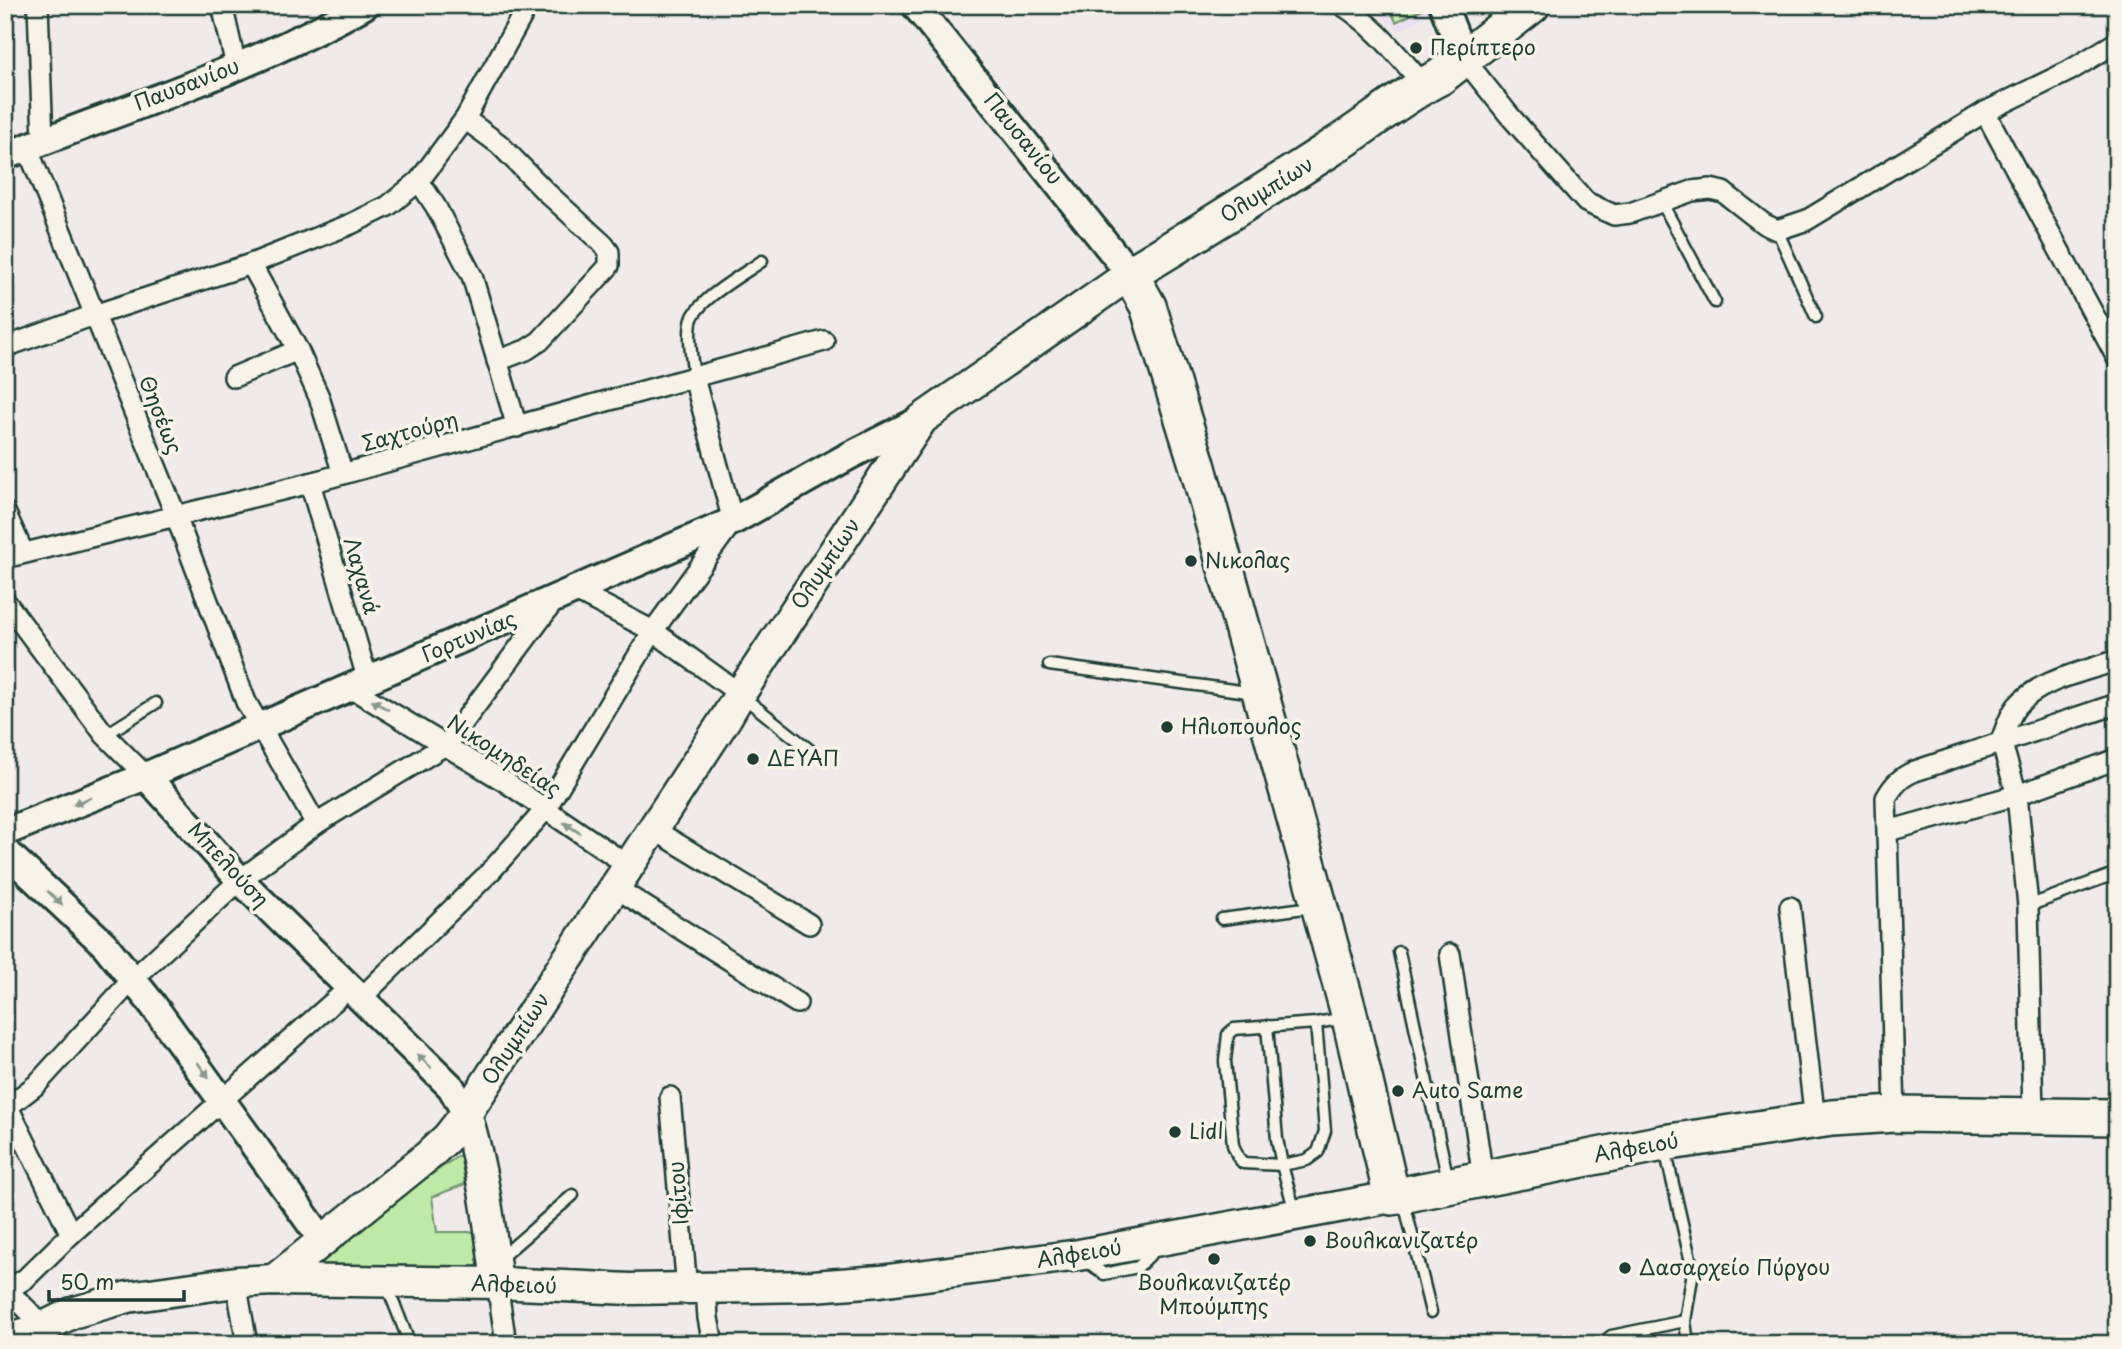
<svg xmlns="http://www.w3.org/2000/svg" width="2122" height="1349" font-family="'Playpen Sans',sans-serif">
<rect width="100%" height="100%" fill="#f1eaeb"/>
<filter id="ink" filterUnits="userSpaceOnUse"><feTurbulence type="fractalNoise" baseFrequency=".0143" numOctaves="2"/><feDisplacementMap in="SourceGraphic" scale="14" xChannelSelector="R" yChannelSelector="G"/><feConvolveMatrix kernelMatrix="1 2 1 2 8 2 1 2 1" color-interpolation-filters="sRGB"/></filter>
<g filter="url(#ink)">
<!-- built -->
<polygon fill="#eae0ef" points="1367,5 1438,5 1439,7 1400,31"/>
<!-- green -->
<g fill="#bee9a6" stroke="#6e936d" stroke-width="2">
<polygon points="1388,5 1431,5 1396,22"/>
<polygon points="461,1154 465,1184 432,1197 437,1232 477,1232 480,1267 300,1266"/>
</g>
<g fill="none" stroke-linecap="round" stroke-linejoin="round">
<!-- lane casing -->
<g stroke="#1f3d34" stroke-width="15">
<g id="lane">
<polyline points="1662,203 1715,302"/>
<polyline points="1777,230 1816,317"/>
<path d="M 694,377 C 692,360 688,340 691,322 C 696,300 744,274 762,261"/>
<polyline points="1049,665 1255,693"/>
<polyline points="742,696 810,750"/>
<polyline points="105,735 156,703"/>
<polyline points="2028,906 2117,873"/>
<polyline points="1222,919 1312,907"/>
<polyline points="1399,952 1448,1180"/>
<polyline points="1316,1023 1325,1131 1318,1152 1307,1160 1282,1165 1243,1163 1238,1157 1233,1145 1225,1061 1228,1034 1234,1029 1316,1023 1345,1018"/>
<polyline points="1267,1026 1277,1139 1282,1165 1295,1212"/>
<polyline points="1665,1149 1693,1271 1685,1321 1688,1344"/>
<polyline points="1404,1202 1431,1312"/>
<polyline points="499,1259 573,1195"/>
<polyline points="1085,1260 1104,1274 1138,1267 1155,1250"/>
<polyline points="387,1286 410,1344"/>
<polyline points="1602,1344 1611,1336 1685,1321"/>
</g>
</g>
<!-- street casing -->
<g stroke="#1f3d34" stroke-width="24">
<g id="street">
<polyline points="38,5 43,141"/>
<polyline points="222,5 236,66"/>
<path d="M 1342,5 C 1375,26 1398,56 1424,85"/>
<polyline points="1464,59 1509,115 1586,202 1614,215 1630,213 1692,191 1710,189 1723,192 1764,224 1777,230 1807,220 1985,112 2069,71 2117,42"/>
<polyline points="1985,112 2117,358"/>
<polyline points="465,119 499,144 545,191 604,245 609,252 609,266 540,341 526,350 497,361"/>
<polyline points="27,147 174,511 246,702 316,824"/>
<polyline points="419,181 436,207 472,276 517,427"/>
<polyline points="251,264 298,350"/>
<polyline points="5,347 94,315 251,264 351,224 388,206 419,181 465,119 528,5"/>
<polyline points="234,377 298,350 319,397 343,474"/>
<polyline points="310,483 368,681"/>
<polyline points="5,512 23,552"/>
<polyline points="5,558 310,483 824,341"/>
<polyline points="576,591 653,631 740,694"/>
<polyline points="5,601 105,735 146,776"/>
<polyline points="351,688 507,783 629,866"/>
<polyline points="653,829 809,924"/>
<path d="M 1888,831 L 2017,795 L 2001,741 C 2005,730 2009,716 2017,706 C 2040,679 2085,672 2117,660"/>
<polyline points="616,888 797,1003"/>
<polyline points="1790,907 1815,1120"/>
<polyline points="1450,954 1483,1178"/>
<polyline points="360,999 491,871 545,810 653,631 733,521 694,378"/>
<polyline points="670,1097 687,1289"/>
<polyline points="8,1107 71,1234"/>
<polyline points="5,1109 36,1085 132,980 240,880 316,824 447,744 554,601"/>
<path d="M 1895,1114 L 1886,798 C 1894,784 1901,777 1915,771 L 2117,704"/>
<polyline points="2033,1115 2028,906 2017,795 2117,759"/>
<polyline points="236,1282 247,1344"/>
<polyline points="497,1283 506,1344"/>
<polyline points="706,1289 708,1318 713,1344"/>
<polyline points="5,1291 25,1279 71,1234 349,988"/>
<polyline points="8,1291 44,1326"/>
</g>
</g>
<!-- secondary casing -->
<g stroke="#1f3d34" stroke-width="32">
<g id="secondary">
<polyline points="915,5 1130,274"/>
<polyline points="1443,5 1464,59"/>
<path d="M 5,156 C 126,108 252,69 365,5"/>
<polyline points="146,776 240,880 451,1087 466,1114"/>
<polyline points="5,832 146,776 733,521 847,457 922,419"/>
<polyline points="5,851 105,945 153,1005 323,1241"/>
</g>
</g>
<!-- primary casing -->
<g stroke="#1f3d34" stroke-width="35">
<g id="primary">
<path d="M 466,1114 C 483,1168 490,1227 497,1283"/>
<polyline points="274,1280 429,1155 447,1138 466,1114 726,718 740,694 922,419 1130,274"/>
<polyline points="5,1343 14,1337 38,1330 72,1313 128,1297 236,1282 274,1280 497,1283 630,1289 813,1286 880,1281 1079,1255 1392,1197"/>
</g>
</g>
<!-- highway casing -->
<g stroke="#1f3d34" stroke-width="40">
<path id="highway" d="M 1532,5 L 1440,77 C 1403,95 1371,123 1336,145 C 1268,189 1200,232 1130,274 L 1148,306 L 1197,464 L 1348,1010 L 1392,1197 L 1663,1143 L 1832,1118 L 1895,1114 L 2117,1117"/>
</g>
<!-- lane -->
<use href="#lane" stroke="#f7f3e8" stroke-width="10"/>
<!-- street -->
<use href="#street" stroke="#f7f3e8" stroke-width="19"/>
<!-- secondary -->
<use href="#secondary" stroke="#f7f3e8" stroke-width="26"/>
<!-- primary -->
<use href="#primary" stroke="#f7f3e8" stroke-width="30"/>
<!-- highway -->
<use href="#highway" stroke="#f7f3e8" stroke-width="35"/>
</g>
<!-- one-way arrows -->
<defs><path id="oneway-solid" d="M-6-.8H1V-3.2L6.5 0L1 3.2V.8H-6Z" transform="scale(1.75)"/></defs>
<g fill="#8b988e">
<use href="#oneway-solid" transform="translate(380 705) rotate(-150)"/>
<use href="#oneway-solid" transform="translate(82 801) rotate(158)"/>
<use href="#oneway-solid" transform="translate(572 828) rotate(-147)"/>
<use href="#oneway-solid" transform="translate(55 898) rotate(43)"/>
<use href="#oneway-solid" transform="translate(424 1061) rotate(-136)"/>
<use href="#oneway-solid" transform="translate(203 1070) rotate(54)"/>
</g>
</g>
<!-- markers -->
<g fill="#1f3d34" stroke="#f7f3e8" stroke-width="2.5">
<circle cx="1416" cy="48" r="7"/>
<circle cx="1191" cy="561" r="7"/>
<circle cx="1167" cy="727" r="7"/>
<circle cx="753" cy="759" r="7"/>
<circle cx="1398" cy="1091" r="7"/>
<circle cx="1175" cy="1132" r="7"/>
<circle cx="1310" cy="1241" r="7"/>
<circle cx="1214" cy="1259" r="7"/>
<circle cx="1625" cy="1268" r="7"/>
</g>
<g text-anchor="middle" stroke-width="7" stroke-linejoin="round" paint-order="stroke">
<!-- poi labels -->
<g font-size="21" fill="#1f3d34" stroke="#f7f3e8" text-anchor="start">
<text x="1430" y="55">Περίπτερο</text>
<text x="1205" y="568">Νικολας</text>
<text x="1181" y="734">Ηλιοπουλος</text>
<text x="767" y="766">ΔΕΥΑΠ</text>
<text x="1412" y="1098">Auto Same</text>
<text x="1189" y="1139">Lidl</text>
<text x="1324" y="1248">Βουλκανιζατέρ</text>
<text x="1639" y="1275">Δασαρχείο Πύργου</text>
<text x="1214" y="1290" text-anchor="middle">Βουλκανιζατέρ<tspan x="1214" dy="24">Μπούμπης</tspan></text>
</g>
<!-- street labels -->
<g font-size="21" fill="#1f3d34" stroke="#f7f3e8">
<text transform="translate(187 85) rotate(-21)" y="7">Παυσανίου</text>
<text transform="translate(1023 139) rotate(51)" y="7">Παυσανίου</text>
<text transform="translate(1267 190) rotate(-32)" y="7">Ολυμπίων</text>
<text transform="translate(160 415) rotate(68)" y="7">Θησέως</text>
<text transform="translate(410 432) rotate(-15)" y="7">Σαχτούρη</text>
<text transform="translate(826 564) rotate(-56)" y="7">Ολυμπίων</text>
<text transform="translate(361 576) rotate(74)" y="7">Λαχανά</text>
<text transform="translate(469 637) rotate(-23)" y="7">Γορτυνίας</text>
<text transform="translate(504 756) rotate(33)" y="7">Νικομηδείας</text>
<text transform="translate(228 865) rotate(47)" y="7">Μπελούση</text>
<text transform="translate(516 1039) rotate(-57)" y="7">Ολυμπίων</text>
<text transform="translate(1636 1148) rotate(-10)" y="7">Αλφειού</text>
<text transform="translate(679 1193) rotate(-95)" y="7">Ιφίτου</text>
<text transform="translate(1079 1254) rotate(-9)" y="7">Αλφειού</text>
<text transform="translate(514 1285) rotate(2)" y="7">Αλφειού</text>
</g>
</g>
<!-- margin -->
<rect width="2122" height="1349" fill="none" stroke="#f7f3e8" stroke-width="28"/>
<rect x="14" y="14" width="2094" height="1321" fill="none" stroke="#1f3d34" stroke-width="2.5" filter="url(#ink)"/>
<!-- scale -->
<path d="M49 1290v10h135v-10" fill="none" stroke="#1f3d34" stroke-width="3.5"/>
<text x="60" y="1290" font-size="21" fill="#1f3d34" stroke="#f7f3e8" stroke-width="5" paint-order="stroke">50 m</text>
</svg>
